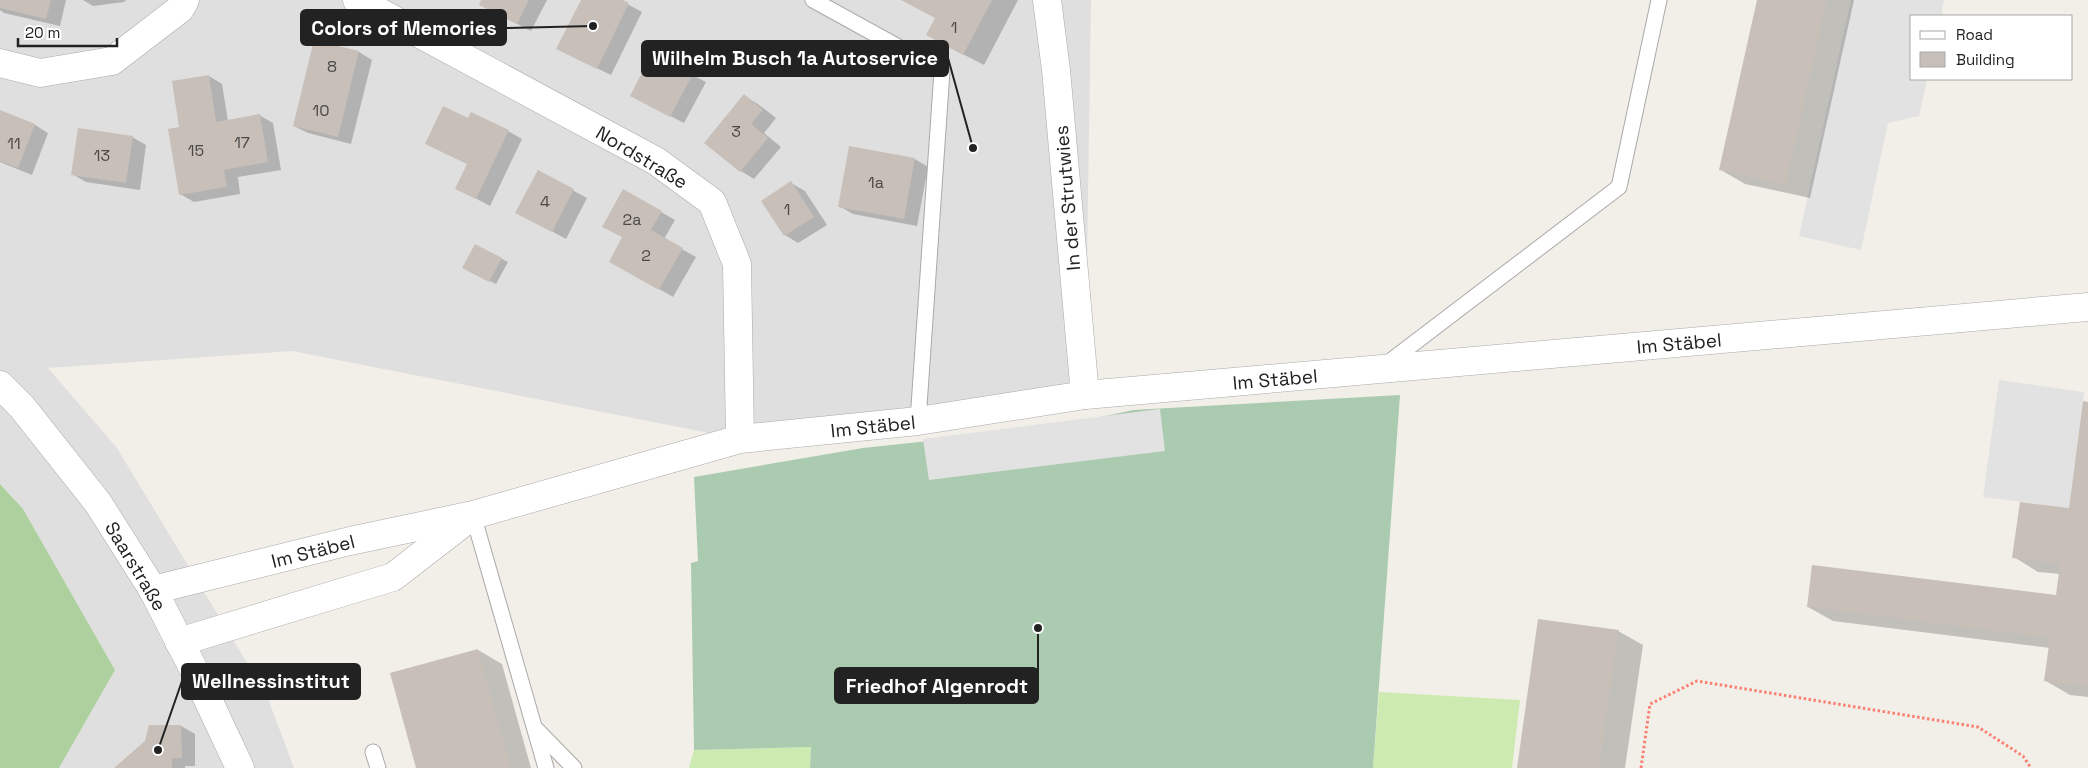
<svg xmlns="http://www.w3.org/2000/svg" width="2088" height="768" font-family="'Space Grotesk',sans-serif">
<rect width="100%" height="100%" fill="#f2efe9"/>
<!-- residential -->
<polygon fill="#e0dfdf" points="0,0 1091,0 1085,395 740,439 292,351 48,368 117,448 267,696 294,768 59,768 115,670 23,509 0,484"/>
<!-- grass -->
<g fill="#cdebb0">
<polygon points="1379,692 1520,700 1512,768 1373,768"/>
<polygon points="811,747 810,768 689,768 694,750"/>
</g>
<!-- forest -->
<polygon fill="#add19e" points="0,484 23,509 115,670 59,768 0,768"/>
<!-- cemetery -->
<polygon fill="#aacbaf" points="1400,395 1373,768 810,768 811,747 694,750 691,563 698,561 694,477 863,448 1050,428 1133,410"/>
<!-- parking -->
<g fill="#e2e2e2">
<polygon points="1851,0 1944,0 1941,16 1912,16 1912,79 1927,79 1919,116 1888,123 1861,250 1799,236"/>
<polygon points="1999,380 2084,392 2069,508 1983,497"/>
<polygon points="1160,409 1165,451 929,480 923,439"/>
</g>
<!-- shadow -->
<g fill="#0003">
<polygon points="0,0 66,0 60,26 4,13 0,10"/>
<polygon points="83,0 126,0 124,2 93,6"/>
<polygon points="483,0 547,0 531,31 494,12"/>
<polygon points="582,0 620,0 642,12 611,75 572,56"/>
<polygon points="902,0 1018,0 984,65 947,46 936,18"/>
<polygon points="1758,0 1854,0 1810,198 1745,184 1721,170"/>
<polygon points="359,52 372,60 351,144 308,133 294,126"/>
<polygon points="692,75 706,82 684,123 645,103"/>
<polygon points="209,76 222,84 228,121 259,115 273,123 281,170 238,177 240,194 194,202 180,194 181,128"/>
<polygon points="744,96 758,104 776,118 764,133 781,147 754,179 741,171 705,143"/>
<polygon points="0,112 35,125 48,133 32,175 0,162"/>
<polygon points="469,120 508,131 522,139 490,206 456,188 468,164 427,144"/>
<polygon points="132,137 146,145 140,190 86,182 72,174"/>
<polygon points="915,159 928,167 917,226 853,214 839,206"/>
<polygon points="539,172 587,198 566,239 531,220"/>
<polygon points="791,183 805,191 827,225 798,243 785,235"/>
<polygon points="624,191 675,220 664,239 696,257 673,297 611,261 624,237"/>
<polygon points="476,245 508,262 496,284 471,271"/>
<polygon points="2088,403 2088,697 2070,695 2046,681 2050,648 1833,621 1808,607 2057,596 2060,574 2038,572 2014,557 2070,509"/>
<polygon points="1618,631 1643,645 1625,768 1518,768"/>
<polygon points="478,650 502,664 531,768 418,768"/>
<polygon points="181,726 195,734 195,766 185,766 185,768 116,768"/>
</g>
<!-- building -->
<g fill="#c7bfb8">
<polygon points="0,0 51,0 46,19 0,8"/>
<polygon points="481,0 529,0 517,24 479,5"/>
<polygon points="581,0 623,0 629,3 597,69 556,49"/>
<polygon points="901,0 992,0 963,55 926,35 935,18"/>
<polygon points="1757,0 1827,0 1786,185 1719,170"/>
<polygon points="314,40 359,51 338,137 293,126"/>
<polygon points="652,53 693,74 670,117 630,96"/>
<polygon points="209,75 216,122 260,114 268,162 224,170 227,187 179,195 168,129 179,127 172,81"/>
<polygon points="744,94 763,110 751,124 768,138 740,172 704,143"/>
<polygon points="443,106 468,118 471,112 509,130 476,199 455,189 467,164 425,144"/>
<polygon points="0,110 35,124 18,168 0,161"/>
<polygon points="78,128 133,136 126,183 71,175"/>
<polygon points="849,146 915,158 904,219 838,207"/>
<polygon points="538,170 574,189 552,232 515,213"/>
<polygon points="791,181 814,217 784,236 761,201"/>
<polygon points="623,189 662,211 651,230 683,248 659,290 609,262 622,237 602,227"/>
<polygon points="475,244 502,258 489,282 462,268"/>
<polygon points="2083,401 2088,402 2088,687 2044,681 2050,638 1807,607 1812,565 2056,595 2060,564 2012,558 2020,502 2069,508"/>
<polygon points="1538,619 1619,630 1599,768 1517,768"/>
<polygon points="478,649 511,768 416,768 390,673"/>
<polygon points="149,725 181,725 182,758 172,758 172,768 114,768 145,741"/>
</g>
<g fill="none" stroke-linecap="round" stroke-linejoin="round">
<!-- service casing -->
<g stroke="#a9a9a9" stroke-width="17">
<g id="service">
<polyline points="813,0 942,71 918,421"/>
<polyline points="1384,366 1619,187 1659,0"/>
<polyline points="473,515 546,768"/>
<polyline points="535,728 574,768"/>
<polyline points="373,752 378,768"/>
</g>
</g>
<!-- minor casing -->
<g stroke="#a9a9a9" stroke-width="29">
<g id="minor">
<polyline points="357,0 656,161 712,202 737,264 740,439"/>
<polyline points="1047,0 1056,70 1085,395"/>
<polyline points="0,63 40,73 112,61 180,9 185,0"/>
<polyline points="153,590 350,541 473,515 740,439 918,421 1085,395 2088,307"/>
<polyline points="179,642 393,577 468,519"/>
</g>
</g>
<!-- tertiary casing -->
<g stroke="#a9a9a9" stroke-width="29">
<polyline id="tertiary" points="0,385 22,407 98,503 153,590 195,672 240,768"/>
</g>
<!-- path -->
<polyline stroke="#fa8072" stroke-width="3" stroke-dasharray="2.5 2.5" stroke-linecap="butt" points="1641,768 1650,704 1697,681 1978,727 2023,756 2031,768"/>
<!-- service -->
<use href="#service" stroke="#fff" stroke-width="15"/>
<!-- minor -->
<use href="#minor" stroke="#fff" stroke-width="28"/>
<!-- tertiary -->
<use href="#tertiary" stroke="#fff" stroke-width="28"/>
</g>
<g text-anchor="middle" stroke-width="5" stroke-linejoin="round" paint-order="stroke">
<!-- number labels -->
<g font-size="16" fill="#4b4948">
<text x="954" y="33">1</text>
<text x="332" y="72">8</text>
<text x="321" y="116">10</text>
<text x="736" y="137">3</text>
<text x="242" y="148">17</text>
<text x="14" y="149">11</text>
<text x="196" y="156">15</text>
<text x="102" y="161">13</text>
<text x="876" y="188">1a</text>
<text x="545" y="207">4</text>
<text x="787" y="215">1</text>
<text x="632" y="225">2a</text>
<text x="646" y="261">2</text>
</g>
<!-- street labels -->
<g font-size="19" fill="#222" stroke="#fff">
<text transform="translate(642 157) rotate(31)" y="7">Nordstraße</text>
<text transform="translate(1067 198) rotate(-95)" y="7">In der Strutwies</text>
<text transform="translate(1679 343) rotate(-5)" y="7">Im Stäbel</text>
<text transform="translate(1275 379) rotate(-5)" y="7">Im Stäbel</text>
<text transform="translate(873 426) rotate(-6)" y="7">Im Stäbel</text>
<text transform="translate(313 551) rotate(-14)" y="7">Im Stäbel</text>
<text transform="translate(136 566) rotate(59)" y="7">Saarstraße</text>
</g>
</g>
<!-- callouts -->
<path fill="none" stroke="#222" stroke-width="2" d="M593 26L506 28M973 148L948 58M158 750L182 681M1038 628L1038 686"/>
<g fill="#222" stroke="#fff" stroke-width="2">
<circle cx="593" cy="26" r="5"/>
<circle cx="973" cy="148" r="5"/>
<circle cx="158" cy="750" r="5"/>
<circle cx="1038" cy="628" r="5"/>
</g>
<g fill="#222" stroke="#222" stroke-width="2">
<rect x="301" y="10" width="205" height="35" rx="5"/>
<rect x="642" y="41" width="306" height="35" rx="5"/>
<rect x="182" y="664" width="178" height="35" rx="5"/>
<rect x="835" y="668" width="203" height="35" rx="5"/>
</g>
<g font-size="20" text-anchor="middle" font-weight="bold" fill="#fff">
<text x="404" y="35">Colors of Memories</text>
<text x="795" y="65">Wilhelm Busch 1a Autoservice</text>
<text x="271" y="688">Wellnessinstitut</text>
<text x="937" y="693">Friedhof Algenrodt</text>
</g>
<!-- legend -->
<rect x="1910" y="15" width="162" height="65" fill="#ffffff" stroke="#a7a7a7"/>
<rect x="1920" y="31" width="25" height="8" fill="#ffffff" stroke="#a7a7a7"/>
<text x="1956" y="40" font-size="15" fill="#222222">Road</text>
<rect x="1920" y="52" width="25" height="15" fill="#c7bfb8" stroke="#a7a7a7"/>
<text x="1956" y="65" font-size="15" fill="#222222">Building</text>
<!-- scale -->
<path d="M18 38v8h99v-8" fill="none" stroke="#222222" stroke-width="2.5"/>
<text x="25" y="38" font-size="15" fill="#222222" stroke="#ffffff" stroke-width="4" paint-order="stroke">20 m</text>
</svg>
